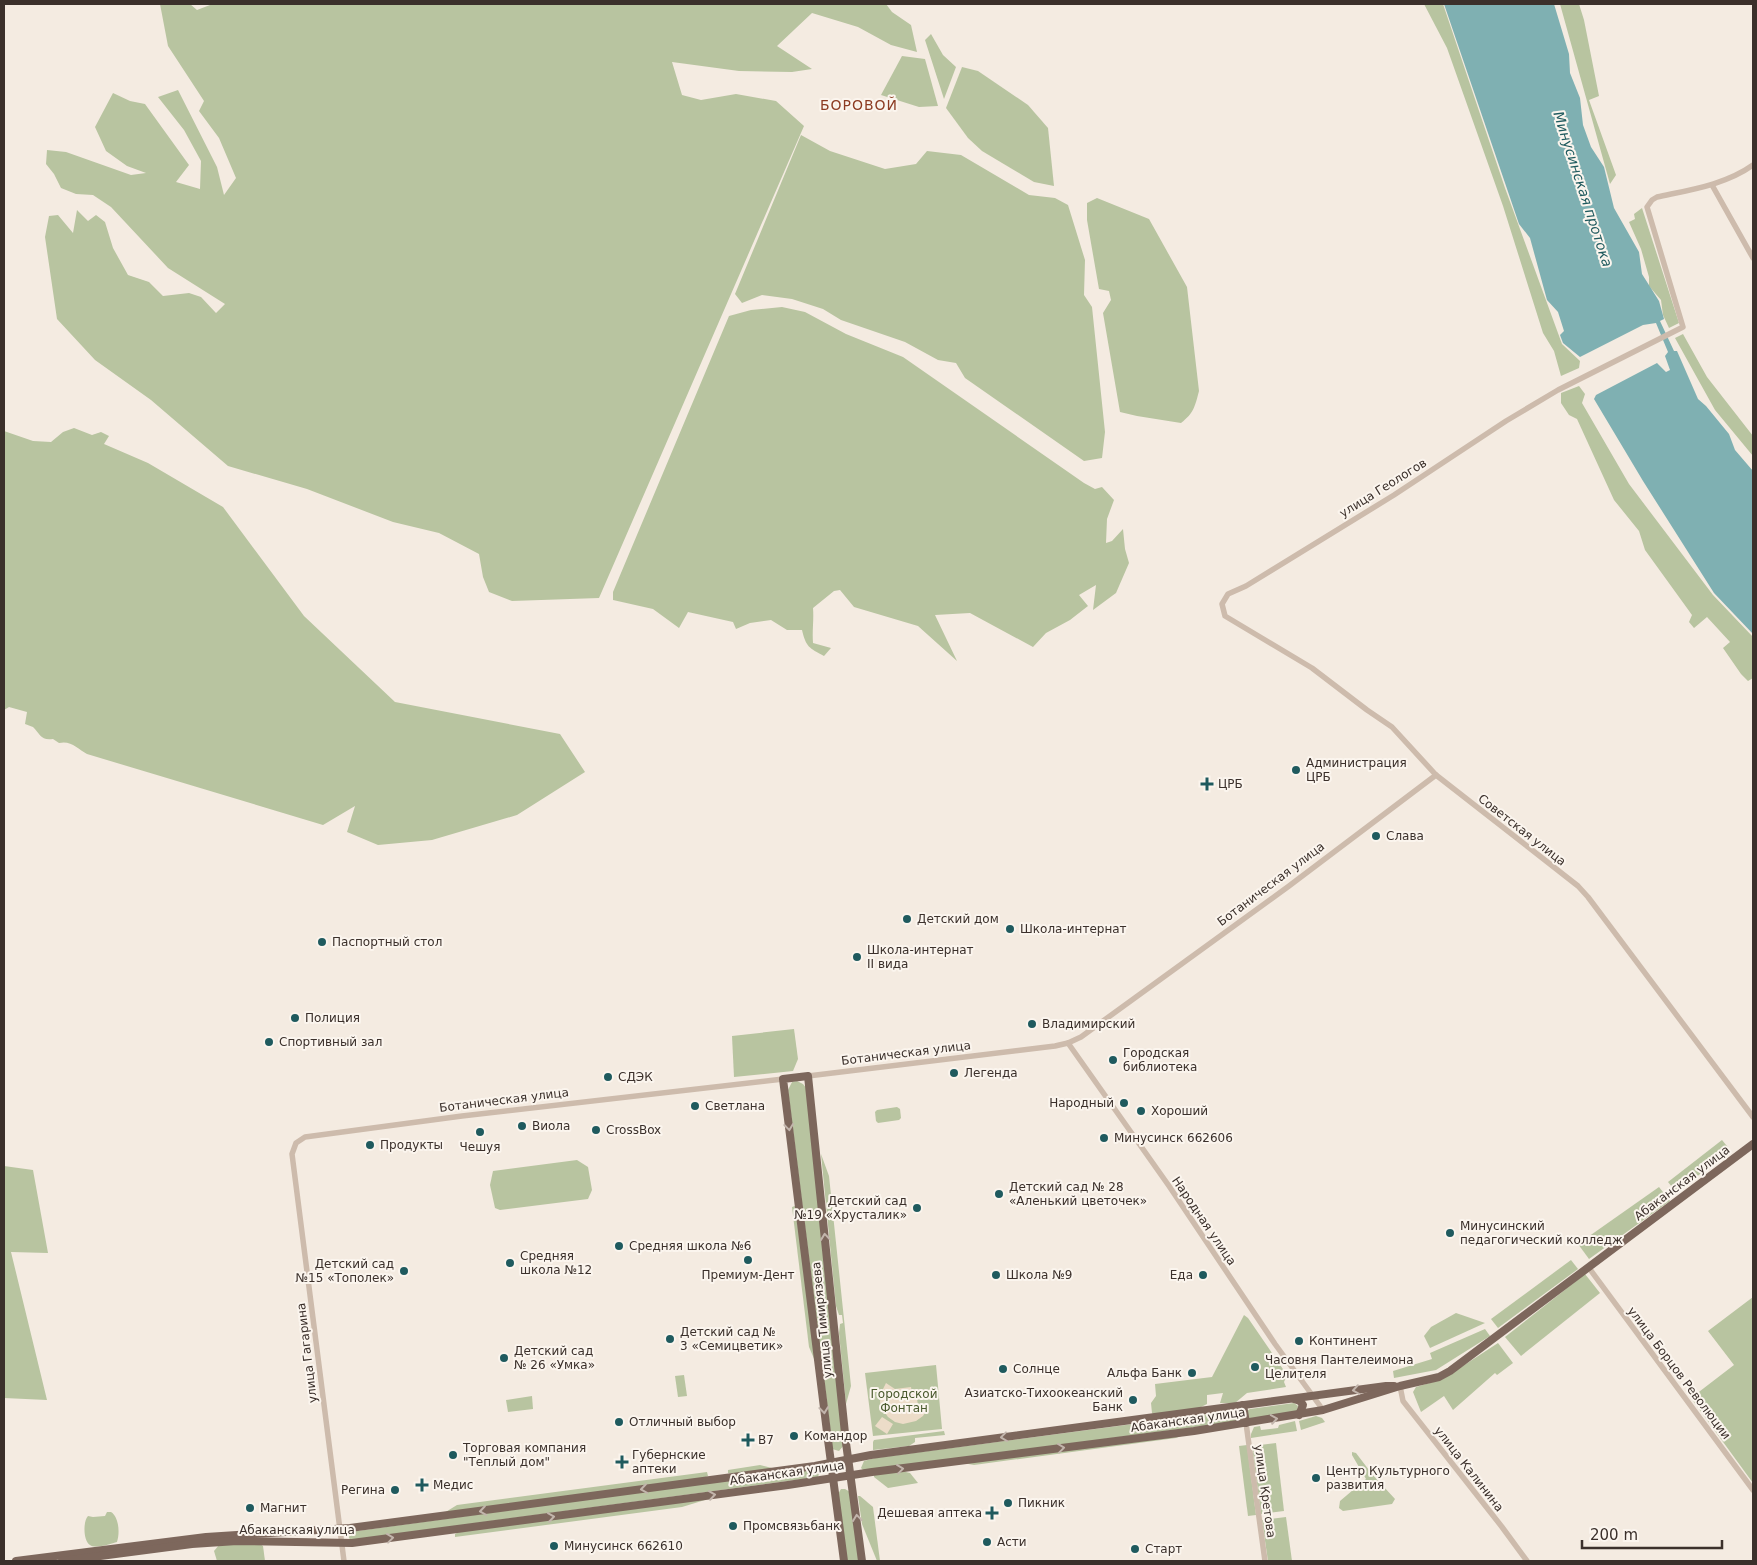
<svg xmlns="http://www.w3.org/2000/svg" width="1757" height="1565" font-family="'DejaVu Sans',sans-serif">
<rect width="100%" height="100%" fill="#f4ebe1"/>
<!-- green -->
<g fill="#b8c4a0">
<polygon points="160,4 190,4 197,10 210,5 236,4 886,4 892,12 911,25 917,52 891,45 858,27 812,13 777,46 812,69 792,72 739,71 672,62 682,95 701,100 736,94 776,101 804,126 599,598 512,601 489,592 483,577 479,554 439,533 393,522 307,489 228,466 151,400 95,360 57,319 45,237 49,216 58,215 73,233 77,210 88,221 96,215 105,222 113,248 128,275 149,282 163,296 189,293 201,297 216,313 225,304 168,268 111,207 93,195 76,194 61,188 54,174 46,164 47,150 66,152 131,175 146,173 127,166 106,151 95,127 113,93 130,101 145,104 189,165 176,182 200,189 201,161 184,130 158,97 178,90 217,167 224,195 236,178 219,138 199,111 204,101 168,46"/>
<polygon points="1424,4 1443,4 1505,188 1562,344 1580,361 1579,368 1561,376 1554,351 1543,333 1503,206 1447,48"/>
<polygon points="1560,4 1579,4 1584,20 1599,96 1589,100 1616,175 1610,184"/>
<polygon points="931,34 943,55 956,67 944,99 925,40"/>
<polygon points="902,56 925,59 938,106 919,107 881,95"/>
<polygon points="962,67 978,71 1028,105 1048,128 1054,186 1034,182 982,151 968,138 946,108"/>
<polygon points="801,135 830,151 885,169 916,164 927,151 961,155 1029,195 1055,198 1068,205 1085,260 1084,295 1092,307 1105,432 1102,458 1084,461 965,378 956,363 938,360 905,342 841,320 823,309 792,299 762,295 742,303 735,294"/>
<path d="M 1097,198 L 1149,219 L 1187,287 L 1199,391 C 1195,406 1194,413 1181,423 L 1137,416 L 1120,412 L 1103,313 L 1111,300 L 1109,291 L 1099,289 L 1087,220 L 1087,203 Z"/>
<polygon points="1642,208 1679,323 1669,328 1663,315 1661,300 1649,286 1649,277 1641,249 1629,222 1635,219 1634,214"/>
<path d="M 782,307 L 805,312 L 846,334 L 903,357 L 1084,483 L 1095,489 L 1102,487 L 1114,500 L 1107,519 L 1106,543 L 1112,541 L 1123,529 L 1125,549 L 1129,563 L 1116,593 L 1093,610 L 1096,585 L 1079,595 L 1088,606 L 1070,620 L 1046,633 L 1033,647 L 970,613 L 935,615 L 957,661 L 918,626 L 854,607 L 840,590 L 834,591 L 813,608 C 814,620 812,630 813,643 L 831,648 L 824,656 C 809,648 806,647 802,630 L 787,630 L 771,620 L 750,623 L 736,629 L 733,622 L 688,612 L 679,628 L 653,609 L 613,600 L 613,592 L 729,316 L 751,310 Z"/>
<polygon points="1683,334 1707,377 1753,436 1753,456 1715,410 1675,338"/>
<polygon points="1579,386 1585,394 1582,403 1629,484 1713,595 1753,637 1753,678 1748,681 1741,674 1723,648 1730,642 1707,617 1694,628 1689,622 1692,615 1645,550 1639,531 1614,500 1577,419 1569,415 1561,403 1561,393"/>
<path d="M 74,428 L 92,435 L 101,432 L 109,436 L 104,444 L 148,463 L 223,507 L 304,616 L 395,702 L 560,734 L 585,772 L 517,815 L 432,840 L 378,845 L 347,832 L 355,806 L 323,825 L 87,754 C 78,749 71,740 59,743 L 53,739 C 41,741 40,734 33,727 C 30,726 28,725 25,724 L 27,712 L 9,707 L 4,710 L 4,431 L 33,441 L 51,442 L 63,432 Z"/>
<polygon points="794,1029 798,1059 793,1071 734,1077 732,1036"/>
<polygon points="797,1081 803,1084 807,1089 844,1445 839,1451 832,1449 832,1443 788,1090 792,1082"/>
<polygon points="897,1107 900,1109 901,1118 899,1120 878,1123 876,1121 875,1112 877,1110"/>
<polygon points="1722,1140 1731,1151 1676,1192 1668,1182"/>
<polygon points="821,1154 829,1176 851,1386 846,1404 839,1333 840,1324 843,1323 842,1315 839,1315 836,1306"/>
<polygon points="577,1160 588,1167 592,1190 588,1199 500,1210 495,1208 490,1185 493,1171"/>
<polygon points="4,1166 33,1170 48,1253 11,1252 47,1400 4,1398"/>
<polygon points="1659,1187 1670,1201 1589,1259 1578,1244"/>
<polygon points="795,1206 818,1368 809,1347 792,1207"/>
<polygon points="1571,1260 1578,1269 1498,1328 1491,1319"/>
<polygon points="1585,1274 1600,1293 1521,1356 1505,1337"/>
<polygon points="1753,1297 1753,1483 1691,1398 1734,1365 1708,1331"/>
<polygon points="1456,1313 1485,1323 1430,1348 1424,1336 1431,1327"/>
<polygon points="1244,1315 1248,1318 1287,1375 1284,1382 1286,1387 1247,1393 1235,1403 1220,1403 1223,1393 1207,1395 1207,1404 1199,1408 1153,1414 1152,1413 1151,1403 1156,1396 1155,1384 1212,1377"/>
<polygon points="1485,1329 1490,1336 1436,1370 1394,1378 1393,1371 1432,1359 1430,1353"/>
<polygon points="1498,1343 1513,1363 1497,1375 1495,1373 1453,1410 1444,1396 1421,1412 1413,1392 1416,1387 1443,1379"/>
<polygon points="936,1365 942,1429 873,1436 865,1373"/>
<polygon points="684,1375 687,1396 678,1397 675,1376"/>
<polygon points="532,1396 533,1409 508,1412 506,1400"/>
<polygon points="1294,1403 1298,1406 1297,1411 1251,1419 1248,1418 1247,1411 1250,1409"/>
<polygon points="1239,1410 1242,1412 1243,1418 1241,1421 864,1471 861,1468 864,1461 875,1458"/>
<polygon points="1316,1416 1322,1418 1325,1422 1301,1430 1299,1421"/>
<polygon points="1295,1421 1297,1431 1251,1438 1251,1434 1254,1427 1260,1426 1261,1430 1278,1428 1279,1425"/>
<polygon points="944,1431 945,1435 915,1438 915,1442 909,1446 873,1450 873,1442 874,1440"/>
<polygon points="1184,1435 1176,1438 974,1465 963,1463"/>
<polygon points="1276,1443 1284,1511 1261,1514 1252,1446"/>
<polygon points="1247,1445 1256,1515 1248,1516 1239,1446"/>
<polygon points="1352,1452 1356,1453 1372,1474 1395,1499 1392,1504 1343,1511 1339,1508 1340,1501 1366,1479 1352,1455"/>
<polygon points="760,1465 776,1469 738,1474 728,1473 728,1470"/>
<polygon points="817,1468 820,1470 818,1477 351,1540 349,1538 350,1532"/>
<polygon points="902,1471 910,1473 918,1483 888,1488 874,1477 874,1475"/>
<polygon points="707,1472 708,1476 699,1480 444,1513 457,1505"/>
<polygon points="841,1489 845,1489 850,1492 859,1561 847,1561 838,1494"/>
<polygon points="858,1496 860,1496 873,1507 880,1561 877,1561 862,1524"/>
<polygon points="708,1498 705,1500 682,1507 455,1537 455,1534 461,1531"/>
<path d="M 107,1512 L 111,1512 C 119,1517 120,1533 117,1542 C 111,1544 95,1549 90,1545 C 83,1541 83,1521 88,1516 L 93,1517 L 105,1516 Z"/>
<polygon points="1286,1517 1292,1561 1268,1561 1262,1520"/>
<polygon points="258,1543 263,1546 265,1561 217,1561 214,1551 219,1545"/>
</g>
<!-- plaza -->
<g fill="#ecdcc8">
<polygon points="886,1383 895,1389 911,1387 912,1393 916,1393 918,1405 926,1411 923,1416 916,1421 903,1424 895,1422 888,1417 883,1410 880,1402 881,1393"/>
<polygon points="882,1417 893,1424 887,1434 875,1426"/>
</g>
<!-- water -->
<polygon fill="#7fb0b2" points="1444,4 1554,4 1569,54 1570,73 1580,98 1583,125 1591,147 1604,167 1614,208 1639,252 1642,274 1659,301 1664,319 1660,321 1674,351 1677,351 1698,399 1706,406 1729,434 1735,450 1753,471 1753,634 1714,593 1643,481 1594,399 1596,395 1657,363 1666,372 1670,370 1665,356 1668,352 1656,323 1643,325 1580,357 1563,343 1560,335 1564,331 1558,312 1547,300 1530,238 1519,224"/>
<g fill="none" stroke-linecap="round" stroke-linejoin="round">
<!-- minor -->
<g stroke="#cdbbac" stroke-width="5.5">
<path d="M 1753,165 C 1725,185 1689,190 1657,197 L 1652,200 L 1647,207 L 1683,327 L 1558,390 L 1506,421 L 1394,495 L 1246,586 L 1228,594 L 1222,604 L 1225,616 L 1312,668 L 1367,710 L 1392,727 L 1436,775 L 1578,886 L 1588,897 L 1753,1117"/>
<polyline points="1712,185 1753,258"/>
<polyline points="1068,1043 1169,1186 1275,1344 1323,1410"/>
<polyline points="808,1076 1055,1046 1068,1043 1081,1037 1289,886 1436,775"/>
<polyline points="1589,1268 1753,1490"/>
<polyline points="1400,1386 1403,1401 1502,1527 1527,1561"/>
<polyline points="1246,1423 1265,1561"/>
<polyline points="344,1561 292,1154 296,1143 305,1137 462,1116 783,1079"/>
</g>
<!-- major -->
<g stroke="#7d675c" stroke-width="8">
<polyline points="1294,1399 1300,1401 1303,1405 1299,1415"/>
<polyline points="1243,1405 1246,1423"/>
<polyline points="16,1561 206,1537 350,1528 815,1466 871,1455 1386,1386 1394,1386"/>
<polyline points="62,1561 192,1544 237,1541 352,1543 788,1485 872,1472 1194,1431 1323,1410 1400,1386 1439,1377 1450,1371 1753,1144"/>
<polyline points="844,1561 828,1440 783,1079 808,1076 846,1443 862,1561"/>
</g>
</g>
<!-- one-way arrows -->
<defs><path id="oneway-chevron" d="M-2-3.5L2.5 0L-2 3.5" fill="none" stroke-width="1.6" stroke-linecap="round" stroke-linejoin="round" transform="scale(1.25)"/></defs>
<g stroke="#c2b5ac">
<use href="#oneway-chevron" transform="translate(789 1127) rotate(83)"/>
<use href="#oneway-chevron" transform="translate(825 1237) rotate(-96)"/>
<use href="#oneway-chevron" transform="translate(1356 1390) rotate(172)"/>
<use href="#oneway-chevron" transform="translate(824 1410) rotate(84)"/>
<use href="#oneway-chevron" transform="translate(1274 1419) rotate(-9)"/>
<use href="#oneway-chevron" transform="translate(1004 1437) rotate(173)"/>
<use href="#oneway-chevron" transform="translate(1061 1448) rotate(-7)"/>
<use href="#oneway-chevron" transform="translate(900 1469) rotate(-7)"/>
<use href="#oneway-chevron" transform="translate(644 1489) rotate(172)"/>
<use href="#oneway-chevron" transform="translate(712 1495) rotate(-8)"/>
<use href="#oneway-chevron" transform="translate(483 1511) rotate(172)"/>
<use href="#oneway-chevron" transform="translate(551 1517) rotate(-8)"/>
<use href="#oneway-chevron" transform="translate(857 1518) rotate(-97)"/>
<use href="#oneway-chevron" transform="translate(390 1538) rotate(-7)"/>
</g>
<!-- markers -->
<g fill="#1f5a5e" stroke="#fbf5ee" stroke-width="2">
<circle cx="1296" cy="770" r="5"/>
<path d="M1204.5 776.5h5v5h5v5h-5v5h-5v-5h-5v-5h5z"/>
<circle cx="1376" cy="836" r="5"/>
<circle cx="907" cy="919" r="5"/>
<circle cx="1010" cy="929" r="5"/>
<circle cx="322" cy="942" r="5"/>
<circle cx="857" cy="957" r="5"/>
<circle cx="295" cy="1018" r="5"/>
<circle cx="1032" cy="1024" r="5"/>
<circle cx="269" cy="1042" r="5"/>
<circle cx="1113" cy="1060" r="5"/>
<circle cx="954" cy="1073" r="5"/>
<circle cx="608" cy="1077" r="5"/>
<circle cx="1124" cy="1103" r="5"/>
<circle cx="695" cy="1106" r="5"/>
<circle cx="1141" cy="1111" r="5"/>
<circle cx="522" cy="1126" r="5"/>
<circle cx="596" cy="1130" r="5"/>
<circle cx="480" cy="1132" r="5"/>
<circle cx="1104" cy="1138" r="5"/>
<circle cx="370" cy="1145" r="5"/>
<circle cx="999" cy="1194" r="5"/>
<circle cx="917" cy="1208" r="5"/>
<circle cx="1450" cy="1233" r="5"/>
<circle cx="619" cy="1246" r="5"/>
<circle cx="748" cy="1260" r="5"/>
<circle cx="510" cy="1263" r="5"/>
<circle cx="404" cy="1271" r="5"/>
<circle cx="996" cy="1275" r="5"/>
<circle cx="1203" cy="1275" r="5"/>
<circle cx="670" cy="1339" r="5"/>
<circle cx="1299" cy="1341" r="5"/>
<circle cx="504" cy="1358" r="5"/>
<circle cx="1255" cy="1367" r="5"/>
<circle cx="1003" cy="1369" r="5"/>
<circle cx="1192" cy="1373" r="5"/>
<circle cx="1133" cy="1400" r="5"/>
<circle cx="619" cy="1422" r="5"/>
<circle cx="794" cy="1436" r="5"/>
<path d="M745.5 1432.5h5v5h5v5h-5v5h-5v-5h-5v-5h5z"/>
<circle cx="453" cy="1455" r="5"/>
<path d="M619.5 1454.5h5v5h5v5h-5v5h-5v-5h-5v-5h5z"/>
<circle cx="1316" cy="1478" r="5"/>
<path d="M419.5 1477.5h5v5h5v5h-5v5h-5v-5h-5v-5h5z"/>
<circle cx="395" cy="1490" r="5"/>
<circle cx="1008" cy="1503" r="5"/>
<circle cx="250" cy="1508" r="5"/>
<path d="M989.5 1505.5h5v5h5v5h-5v5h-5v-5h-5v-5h5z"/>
<circle cx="733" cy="1526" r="5"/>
<circle cx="987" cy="1542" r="5"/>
<circle cx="554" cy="1546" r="5"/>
<circle cx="1135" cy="1549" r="5"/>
</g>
<g text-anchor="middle" stroke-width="4" stroke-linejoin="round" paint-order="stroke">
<!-- street labels -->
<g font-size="12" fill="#3b302b" stroke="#fbf5ee">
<text transform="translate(1383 488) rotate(-32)" y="4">улица Геологов</text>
<text transform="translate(1522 830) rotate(38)" y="4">Советская улица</text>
<text transform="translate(1271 884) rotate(-37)" y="4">Ботаническая улица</text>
<text transform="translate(906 1053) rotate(-7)" y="4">Ботаническая улица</text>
<text transform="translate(504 1100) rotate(-7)" y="4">Ботаническая улица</text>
<text transform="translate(1682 1183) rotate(-37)" y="4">Абаканская улица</text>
<text transform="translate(1204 1221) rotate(56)" y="4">Народная улица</text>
<text transform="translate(822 1320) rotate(-96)" y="4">улица Тимирязева</text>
<text transform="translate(307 1353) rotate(-97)" y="4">улица Гагарина</text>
<text transform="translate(1679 1373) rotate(53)" y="4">улица Борцов Революции</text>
<text transform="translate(1188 1420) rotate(-8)" y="4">Абаканская улица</text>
<text transform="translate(1469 1469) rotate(52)" y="4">улица Калинина</text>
<text transform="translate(787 1473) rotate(-8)" y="4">Абаканская улица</text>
<text transform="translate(1265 1491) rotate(82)" y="4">улица Кретова</text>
<text x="297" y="1534">Абаканская улица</text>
</g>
<!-- poi labels -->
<g font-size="12" fill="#3b302b" stroke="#fbf5ee" text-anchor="start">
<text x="1306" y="767">Администрация<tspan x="1306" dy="14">ЦРБ</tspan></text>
<text x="1218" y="788">ЦРБ</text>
<text x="1386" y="840">Слава</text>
<text x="917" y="923">Детский дом</text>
<text x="1020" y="933">Школа-интернат</text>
<text x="332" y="946">Паспортный стол</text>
<text x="867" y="954">Школа-интернат<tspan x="867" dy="14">II вида</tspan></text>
<text x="305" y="1022">Полиция</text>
<text x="1042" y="1028">Владимирский</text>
<text x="279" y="1046">Спортивный зал</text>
<text x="1123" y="1057">Городская<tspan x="1123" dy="14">библиотека</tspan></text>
<text x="964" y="1077">Легенда</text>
<text x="618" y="1081">СДЭК</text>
<text x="1114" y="1107" text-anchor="end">Народный</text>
<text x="705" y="1110">Светлана</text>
<text x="1151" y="1115">Хороший</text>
<text x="532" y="1130">Виола</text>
<text x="606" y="1134">CrossBox</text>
<text x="1114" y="1142">Минусинск 662606</text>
<text x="380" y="1149">Продукты</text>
<text x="480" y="1151" text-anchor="middle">Чешуя</text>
<text x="1009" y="1191">Детский сад № 28<tspan x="1009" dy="14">«Аленький цветочек»</tspan></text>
<text x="907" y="1205" text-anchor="end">Детский сад<tspan x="907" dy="14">№19 «Хрусталик»</tspan></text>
<text x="1460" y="1230">Минусинский<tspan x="1460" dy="14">педагогический колледж</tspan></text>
<text x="629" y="1250">Средняя школа №6</text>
<text x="520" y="1260">Средняя<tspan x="520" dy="14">школа №12</tspan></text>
<text x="394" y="1268" text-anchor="end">Детский сад<tspan x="394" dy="14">№15 «Тополек»</tspan></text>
<text x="748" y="1279" text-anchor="middle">Премиум-Дент</text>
<text x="1006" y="1279">Школа №9</text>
<text x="1193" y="1279" text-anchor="end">Еда</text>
<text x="680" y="1336">Детский сад №<tspan x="680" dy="14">3 «Семицветик»</tspan></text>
<text x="1309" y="1345">Континент</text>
<text x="514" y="1355">Детский сад<tspan x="514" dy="14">№ 26 «Умка»</tspan></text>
<text x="1265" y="1364">Часовня Пантелеимона<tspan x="1265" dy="14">Целителя</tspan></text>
<text x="1013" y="1373">Солнце</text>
<text x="1182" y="1377" text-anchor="end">Альфа Банк</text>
<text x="1123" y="1397" text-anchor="end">Азиатско-Тихоокеанский<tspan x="1123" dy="14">Банк</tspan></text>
<text x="629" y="1426">Отличный выбор</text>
<text x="804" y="1440">Командор</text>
<text x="758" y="1444">В7</text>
<text x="463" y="1452">Торговая компания<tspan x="463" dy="14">"Теплый дом"</tspan></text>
<text x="632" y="1459">Губернские<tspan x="632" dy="14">аптеки</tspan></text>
<text x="1326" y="1475">Центр Культурного<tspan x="1326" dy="14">развития</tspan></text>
<text x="433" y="1489">Медис</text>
<text x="385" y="1494" text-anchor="end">Регина</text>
<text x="1018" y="1507">Пикник</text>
<text x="260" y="1512">Магнит</text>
<text x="982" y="1517" text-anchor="end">Дешевая аптека</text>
<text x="743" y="1530">Промсвязьбанк</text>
<text x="997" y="1546">Асти</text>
<text x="564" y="1550">Минусинск 662610</text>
<text x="1145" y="1553">Старт</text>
</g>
<!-- park labels -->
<g font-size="12" fill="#4a5a2e" stroke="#fbf5ee">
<text x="904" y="1398">Городской<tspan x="904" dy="14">Фонтан</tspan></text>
</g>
<!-- neighbourhood labels -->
<g font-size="14" letter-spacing="1" fill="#8c3b22" stroke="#fbf5ee">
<text x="859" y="110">БОРОВОЙ</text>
</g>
<!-- water labels -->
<g font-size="14" font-style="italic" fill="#1f5a5e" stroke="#fbf5ee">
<text transform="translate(1583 189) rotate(72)" y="5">Минусинская протока</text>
</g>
</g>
<!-- border -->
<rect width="1757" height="1565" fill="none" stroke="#3b302b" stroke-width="10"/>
<!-- scale -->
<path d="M1582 1540v8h140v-8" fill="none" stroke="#3b302b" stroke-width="2.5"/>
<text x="1590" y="1540" font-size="15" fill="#3b302b" stroke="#fbf5ee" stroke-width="4" paint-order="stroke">200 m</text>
</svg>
